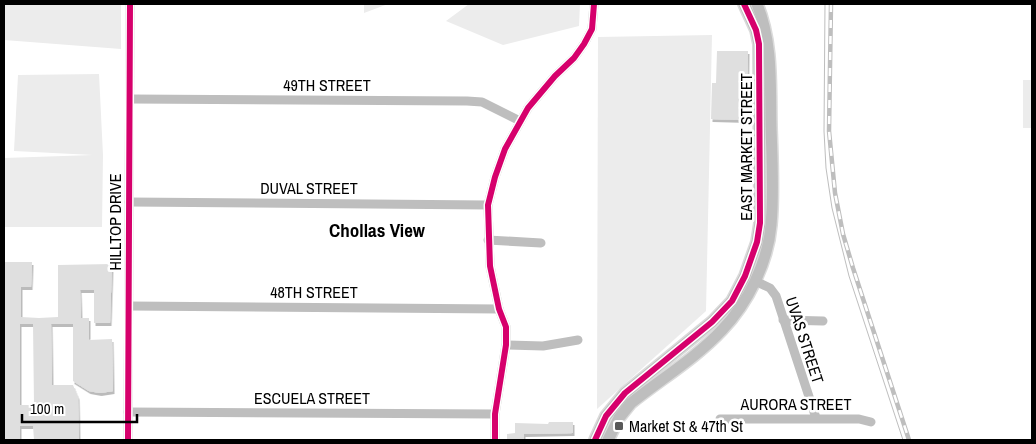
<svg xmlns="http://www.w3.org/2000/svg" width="1036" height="444" font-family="'Archivo Narrow',sans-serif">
<defs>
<filter id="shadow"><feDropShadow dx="1.5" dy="3" stdDeviation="0" flood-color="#0004"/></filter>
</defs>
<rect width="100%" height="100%" fill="#fff"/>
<!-- green -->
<g fill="#ececec">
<polygon points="4,4 121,4 121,49 4,40"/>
<polygon points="364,4 388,4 364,13"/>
<polygon points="469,4 580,4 579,26 503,45 446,21"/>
<polygon points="712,35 706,311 597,409 598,37"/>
<polygon points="99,74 103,155 102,227 4,227 4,158 93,155 14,151 18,75"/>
<rect x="1023" y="80" width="9" height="48"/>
</g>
<!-- building -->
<g fill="#dfdfdf" fill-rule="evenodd" filter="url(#shadow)">
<polygon points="717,51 748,51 747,120 711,119 712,83 716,83"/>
<path d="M 4,262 L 32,262 L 31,287 L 21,287 L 21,317 L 39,318 L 58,317 L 58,265 L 112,264 L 110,323 L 94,323 L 94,290 L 80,290 L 81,318 L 89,318 L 89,340 L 112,339 L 113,391 L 100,393 L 89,391 L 73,381 L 73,324 L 51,324 L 52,385 L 73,385 L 78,397 L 79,440 L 34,440 L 33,426 L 20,426 L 20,440 L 4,440 ZM 20,324 L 33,324 L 34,405 L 20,405 Z"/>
<polygon points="549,422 573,422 573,433 524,434 524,440 507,440 507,434 515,433 515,423 548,424"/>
</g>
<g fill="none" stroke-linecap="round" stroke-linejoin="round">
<!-- major casing -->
<g stroke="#dbdbdb" stroke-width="14">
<g id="major">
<polyline points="595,440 606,416 625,393 712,322 732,301 745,276 757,242 760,223 759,44 756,30 744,4"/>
<path d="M 608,440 L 619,418 L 631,403 C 661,379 696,358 722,330 C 748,303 768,262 771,225 C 774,193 772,159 771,127 C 770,85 773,43 757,4"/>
</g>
</g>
<!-- minor -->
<g stroke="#bebebe" stroke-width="9">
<polyline points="130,99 467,101 482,102 520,121"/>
<polyline points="129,202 488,205"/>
<polyline points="488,240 541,243"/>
<polyline points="755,281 770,288 776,296 816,418"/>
<polyline points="129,306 499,309"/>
<polyline points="783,320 823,321"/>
<polyline points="506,345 543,346 578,340"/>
<polyline points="128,412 495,414"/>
<polyline points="720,419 859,419 871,422"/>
<polyline points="128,440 130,4"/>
<polyline points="495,440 495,414 506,345 506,327 499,309 490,266 488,205 495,177 505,149 528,108 555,76 574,58 584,44 592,29 594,4"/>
</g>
<!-- major -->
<use href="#major" stroke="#bebebe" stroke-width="11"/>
<!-- tram -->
<polyline stroke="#bebebe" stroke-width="1" points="825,4 824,131 826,168 832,208 849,276 903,440"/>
<!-- rail casing -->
<g stroke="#bebebe" stroke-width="4.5">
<polyline id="rail" points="831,4 829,131 835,193 843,234 853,268 909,440"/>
</g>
<!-- rail -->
<use href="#rail" stroke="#fff" stroke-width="2.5" stroke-dasharray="8" stroke-linecap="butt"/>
<!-- cycleway casing -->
<g stroke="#fff" stroke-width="9">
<g id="cycleway">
<polyline points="128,440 130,4"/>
<polyline points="495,440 495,414 506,345 506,327 499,309 490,266 488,205 495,177 505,149 528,108 555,76 574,58 584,44 592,29 594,4"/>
<polyline points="595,440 606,416 625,393 712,322 732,301 745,276 757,242 760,223 759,44 756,30 744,4"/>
</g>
</g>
<!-- cycleway -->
<use href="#cycleway" stroke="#d6006c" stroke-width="6"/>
</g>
<!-- markers -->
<rect fill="#595959" stroke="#fff" stroke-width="2" x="614" y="421" width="10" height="10" rx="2.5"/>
<g text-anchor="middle" stroke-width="5" stroke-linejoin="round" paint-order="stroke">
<!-- street labels -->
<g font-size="16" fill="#000" stroke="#fff">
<text x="327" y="91">49TH STREET</text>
<text transform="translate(746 147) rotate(-90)" y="6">EAST MARKET STREET</text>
<text x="309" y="194">DUVAL STREET</text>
<text transform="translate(115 222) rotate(-90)" y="6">HILLTOP DRIVE</text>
<text x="314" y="298">48TH STREET</text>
<text transform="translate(805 340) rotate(72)" y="6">UVAS STREET</text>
<text x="312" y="404">ESCUELA STREET</text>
<text x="796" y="410">AURORA STREET</text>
</g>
<!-- poi labels -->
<g font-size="16" fill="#000" stroke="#fff" text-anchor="start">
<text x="629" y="432">Market St &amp; 47th St</text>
</g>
<!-- quarter labels -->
<g font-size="19" font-weight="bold" fill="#000" stroke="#fff">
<text x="377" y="237">Chollas View</text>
</g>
</g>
<!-- border -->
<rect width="1036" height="444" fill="none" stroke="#000000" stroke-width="10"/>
<!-- scale -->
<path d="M22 414v8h115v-8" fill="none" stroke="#000000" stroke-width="2.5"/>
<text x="30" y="414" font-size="15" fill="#000000" stroke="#ffffff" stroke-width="4" paint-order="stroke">100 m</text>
</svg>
